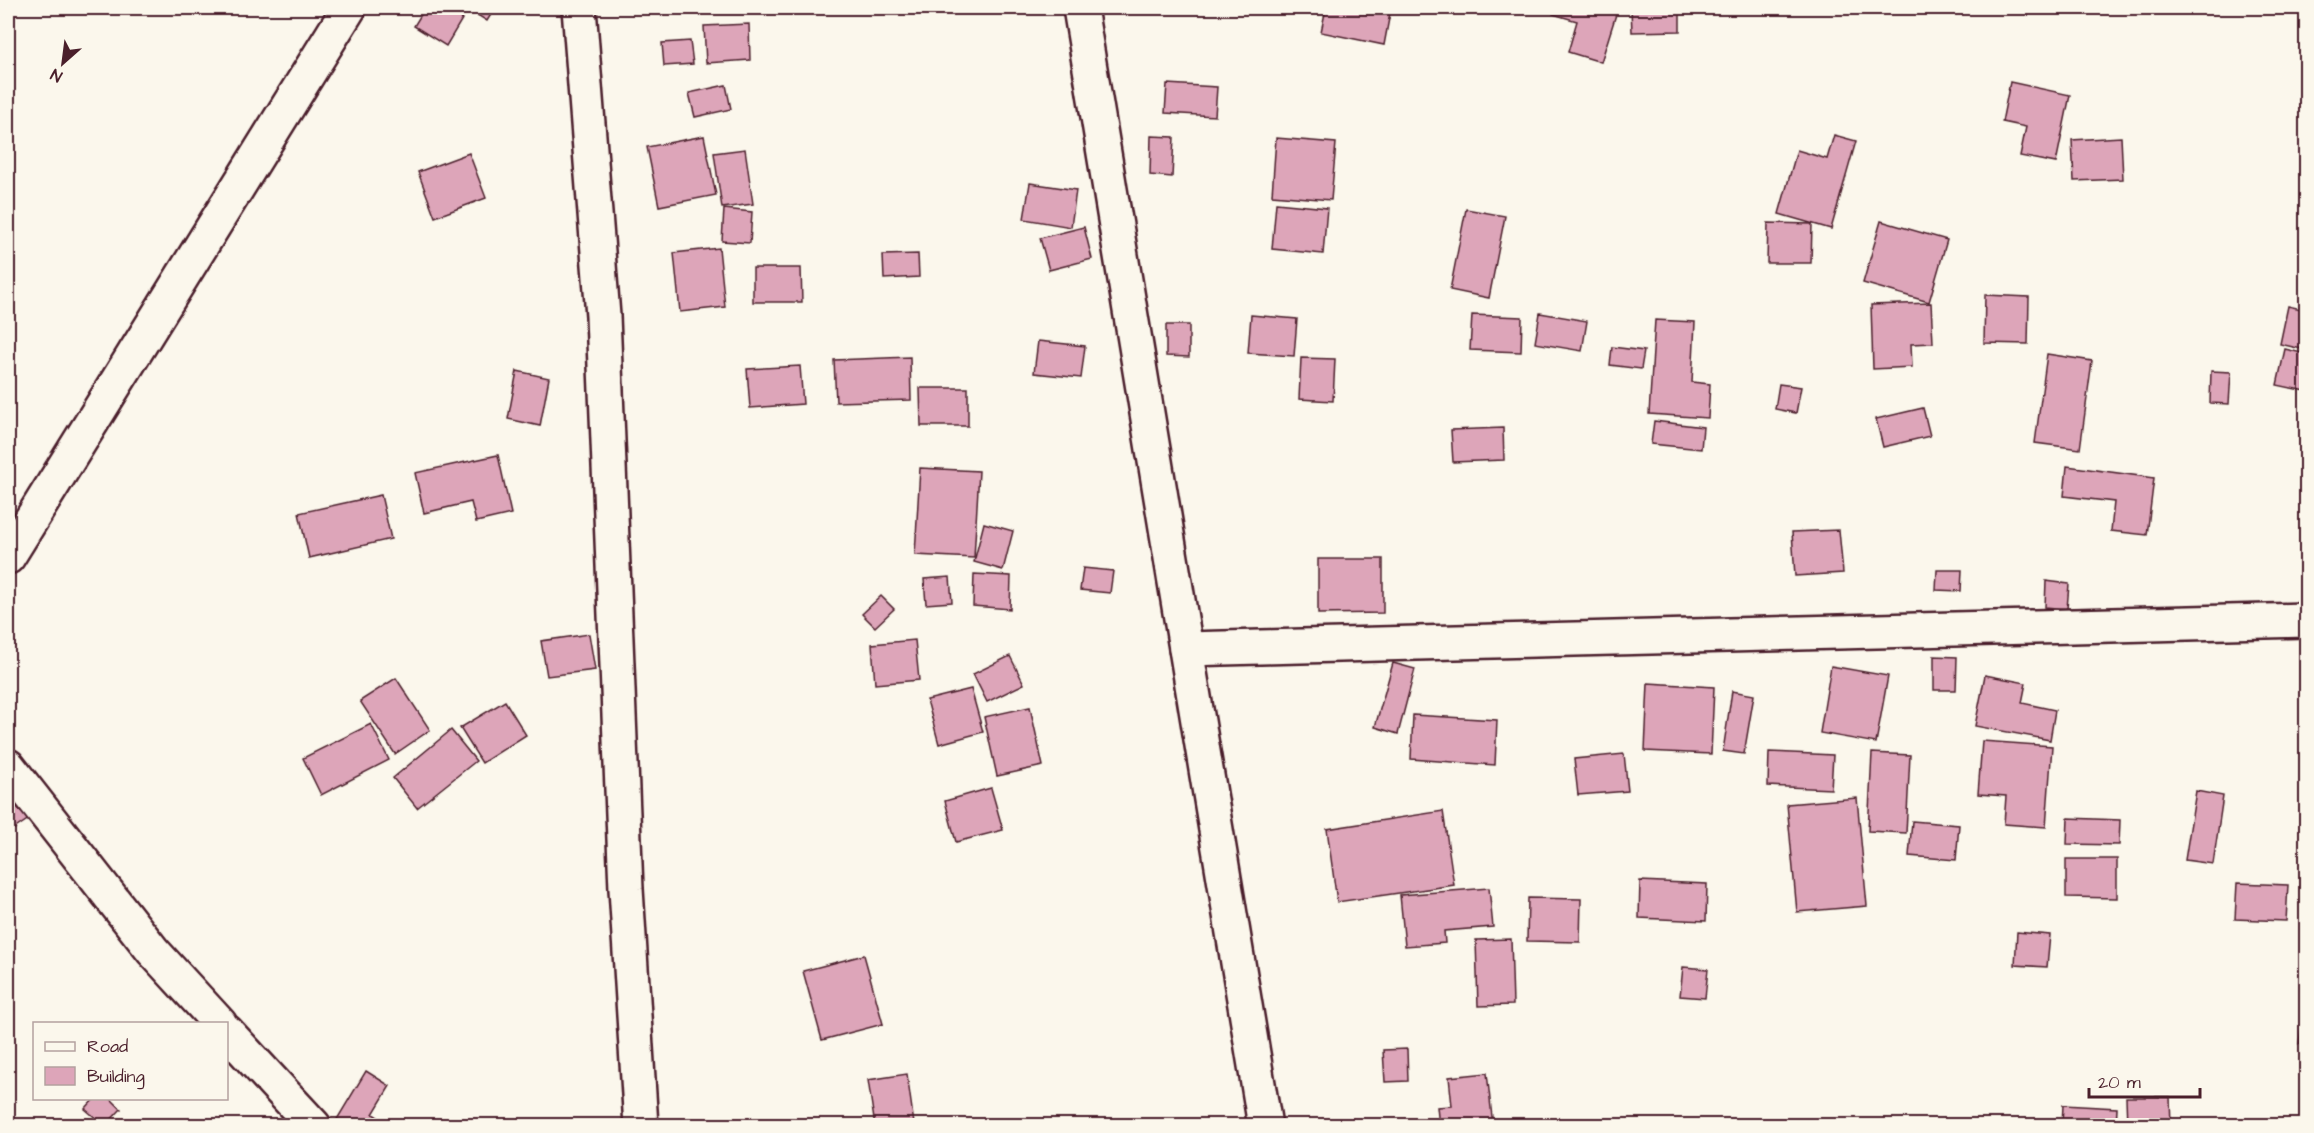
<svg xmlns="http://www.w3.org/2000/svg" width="2314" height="1133" font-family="'Architects Daughter',sans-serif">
<rect width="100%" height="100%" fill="#fbf7ec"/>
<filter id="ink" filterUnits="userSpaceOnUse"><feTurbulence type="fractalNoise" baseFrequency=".0167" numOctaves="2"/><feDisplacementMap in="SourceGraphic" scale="12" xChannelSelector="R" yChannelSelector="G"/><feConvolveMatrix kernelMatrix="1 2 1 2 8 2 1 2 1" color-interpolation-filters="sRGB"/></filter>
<g filter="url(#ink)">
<!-- building -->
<g fill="#dda5b9" stroke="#4a1f2b" stroke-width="1.5">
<polygon points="425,8 495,8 487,21 468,9 446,46 414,26"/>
<polygon points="707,8 759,8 759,9"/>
<polygon points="1326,8 1391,8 1384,45 1321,32"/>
<polygon points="1555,8 1618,8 1601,62 1568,52 1577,21 1553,14"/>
<polygon points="1631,8 1680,8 1680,31 1632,32"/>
<polygon points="749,24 750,60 706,63 704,26"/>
<polygon points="690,41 693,64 664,66 662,43"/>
<polygon points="2010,82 2070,95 2056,163 2020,156 2026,127 2002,122"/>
<polygon points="1167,84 1217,87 1215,116 1165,113"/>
<polygon points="726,85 731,109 695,117 689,93"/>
<polygon points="1834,135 1856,141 1831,229 1779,214 1797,150 1827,159"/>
<polygon points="704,136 716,195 659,206 647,147"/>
<polygon points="1151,136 1174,137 1172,177 1150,175"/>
<polygon points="2121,137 2123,179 2074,181 2072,140"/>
<polygon points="1276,138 1336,143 1331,200 1272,195"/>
<polygon points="745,149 753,204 722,208 714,153"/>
<polygon points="469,153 486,198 435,217 418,172"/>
<polygon points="1030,183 1076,190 1071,227 1024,219"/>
<polygon points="1276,203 1327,208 1323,254 1272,249"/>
<polygon points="724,209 752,212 750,243 722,241"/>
<polygon points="1466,209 1505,216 1489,298 1450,290"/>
<polygon points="1881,221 1947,240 1929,302 1863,283"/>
<polygon points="1768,223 1812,224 1811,263 1767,263"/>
<polygon points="1084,227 1092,259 1049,270 1040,238"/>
<polygon points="719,248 725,307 680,312 674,253"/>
<polygon points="918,254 919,277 884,279 883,255"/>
<polygon points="753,268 801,268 802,302 753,302"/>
<polygon points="1985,295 2029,297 2028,344 1984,343"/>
<polygon points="1931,303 1933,343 1911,344 1912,367 1873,369 1871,305"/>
<polygon points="2288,306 2306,310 2306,350 2280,344"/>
<polygon points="1540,313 1587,321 1582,351 1535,343"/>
<polygon points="1251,315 1297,319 1294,356 1248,353"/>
<polygon points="1472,315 1522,317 1521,352 1470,350"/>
<polygon points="1655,320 1695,322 1692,382 1710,384 1708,418 1649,414"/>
<polygon points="1166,325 1189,325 1189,357 1166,356"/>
<polygon points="1038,341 1085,346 1081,378 1034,373"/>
<polygon points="1612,347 1644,351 1641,369 1610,365"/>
<polygon points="2285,349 2306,354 2306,391 2277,385"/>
<polygon points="2047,354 2092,361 2080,449 2035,443"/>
<polygon points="910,357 911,400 836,402 834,360"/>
<polygon points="1301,358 1335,359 1333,401 1299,399"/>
<polygon points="800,366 803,404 750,408 747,369"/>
<polygon points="517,371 549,378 540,426 508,419"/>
<polygon points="2211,371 2231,372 2229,404 2210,403"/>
<polygon points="1779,384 1801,387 1796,413 1775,409"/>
<polygon points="920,388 968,388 968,426 921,426"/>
<polygon points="1923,408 1930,436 1883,447 1876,419"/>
<polygon points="1654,421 1703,427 1701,449 1651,444"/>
<polygon points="1503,428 1504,460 1453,462 1451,430"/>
<polygon points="498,455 511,514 476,522 471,502 424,513 415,473"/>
<polygon points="2067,466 2154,478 2147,535 2111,531 2114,502 2064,496"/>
<polygon points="920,468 979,471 974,558 915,555"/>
<polygon points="381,495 391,539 309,558 299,513"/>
<polygon points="984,523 1013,531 1003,570 974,562"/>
<polygon points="1839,530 1843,573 1795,576 1792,532"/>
<polygon points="1318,559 1383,559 1383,613 1318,614"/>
<polygon points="1083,568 1113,571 1110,593 1080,590"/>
<polygon points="1937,570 1962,570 1961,591 1936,590"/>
<polygon points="974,574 1011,576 1010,609 973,606"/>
<polygon points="950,577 952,602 926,604 924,579"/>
<polygon points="2046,581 2069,584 2067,609 2045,607"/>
<polygon points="881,596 894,609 875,627 862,614"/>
<polygon points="589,634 595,670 547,676 541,641"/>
<polygon points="915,640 919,680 875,684 872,644"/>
<polygon points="1010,656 1024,684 987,702 973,674"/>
<polygon points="1934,656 1957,657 1956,690 1934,690"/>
<polygon points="1393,663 1415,669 1398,734 1375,727"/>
<polygon points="1831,666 1888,676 1876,743 1820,733"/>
<polygon points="1985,675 2026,683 2022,703 2055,710 2050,740 1975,726"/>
<polygon points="396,678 430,730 395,754 360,701"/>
<polygon points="1648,683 1714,687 1711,754 1645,751"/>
<polygon points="971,689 983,732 939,744 927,700"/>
<polygon points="1732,691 1754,695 1744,754 1723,751"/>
<polygon points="505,701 526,735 482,763 460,728"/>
<polygon points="1030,707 1043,766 997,776 984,717"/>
<polygon points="1413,715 1497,720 1495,765 1411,759"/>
<polygon points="371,724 389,760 321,795 303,758"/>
<polygon points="451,730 476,761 417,808 393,778"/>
<polygon points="1982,741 2052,746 2046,827 2004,824 2006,796 1978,794"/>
<polygon points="1769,752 1833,755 1831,789 1768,786"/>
<polygon points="1872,753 1910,755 1906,833 1868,831"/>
<polygon points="1624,754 1628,791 1578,795 1574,759"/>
<polygon points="8,765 39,812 14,829 8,820"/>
<polygon points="991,788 1003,830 956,842 945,801"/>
<polygon points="2196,791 2223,796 2213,864 2185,860"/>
<polygon points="1857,798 1867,906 1797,912 1787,804"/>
<polygon points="1443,811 1454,885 1337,902 1327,829"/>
<polygon points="2068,818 2120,820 2119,845 2067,844"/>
<polygon points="1912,821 1959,825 1956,860 1909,856"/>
<polygon points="2066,859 2117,859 2117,898 2066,897"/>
<polygon points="1640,881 1707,884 1706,921 1639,918"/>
<polygon points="2237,883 2288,885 2286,921 2235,919"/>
<polygon points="1489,888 1493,927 1444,931 1445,943 1405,946 1400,895"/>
<polygon points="1528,898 1581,899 1580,942 1527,941"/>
<polygon points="2017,932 2050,935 2047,967 2015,965"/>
<polygon points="1511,939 1513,1005 1478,1006 1476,940"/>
<polygon points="864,955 883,1024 822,1040 803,971"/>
<polygon points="1683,967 1708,969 1705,998 1680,996"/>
<polygon points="2303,1009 2306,1010 2306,1045 2299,1044"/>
<polygon points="1407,1049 1408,1081 1385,1082 1383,1050"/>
<polygon points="366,1071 390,1086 373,1114 387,1123 385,1126 343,1126 336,1121"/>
<polygon points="1487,1073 1493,1126 1439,1126 1437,1107 1452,1106 1449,1077"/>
<polygon points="907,1074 914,1124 875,1126 868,1080"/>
<polygon points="2126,1097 2170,1097 2171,1126 2127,1126"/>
<polygon points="95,1098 110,1098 121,1109 105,1126 85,1109"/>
<polygon points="2063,1105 2117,1108 2116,1126 2062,1126"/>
</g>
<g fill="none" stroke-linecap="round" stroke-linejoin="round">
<!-- street casing -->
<g stroke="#4a1f2b" stroke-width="38">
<g id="street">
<polyline points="579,8 603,316 626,889 641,1126"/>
<polyline points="1080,8 1265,1126"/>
<polyline points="8,557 349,8"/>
<polyline points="1186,649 2306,620"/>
<polyline points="8,766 153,951 220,1024"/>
<polyline points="226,1031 314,1126"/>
</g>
</g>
<!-- street -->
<use href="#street" stroke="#fbf7ec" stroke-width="33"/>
</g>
</g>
<!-- margin -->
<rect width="2314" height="1133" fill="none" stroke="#fbf7ec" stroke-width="30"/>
<rect x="15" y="15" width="2284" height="1103" fill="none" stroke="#4a1f2b" stroke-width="2" filter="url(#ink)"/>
<!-- legend -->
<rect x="33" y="1022" width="195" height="78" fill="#fbf7ec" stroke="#b4a19f" stroke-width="1.5"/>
<rect x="45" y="1042" width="30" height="9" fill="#fbf7ec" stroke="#b4a19f" stroke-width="1.5"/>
<text x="87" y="1052" font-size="18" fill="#4a1f2b">Road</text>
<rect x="45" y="1067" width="30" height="18" fill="#dda5b9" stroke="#b4a19f" stroke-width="1.5"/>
<text x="87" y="1082" font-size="18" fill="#4a1f2b">Building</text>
<!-- north arrow -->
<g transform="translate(63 63) rotate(208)" stroke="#fbf7ec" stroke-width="4.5" paint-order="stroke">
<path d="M0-4.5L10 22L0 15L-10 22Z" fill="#4a1f2b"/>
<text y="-9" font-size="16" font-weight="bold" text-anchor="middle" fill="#4a1f2b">N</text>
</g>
<!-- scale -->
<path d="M2089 1088v9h111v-9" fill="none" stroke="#4a1f2b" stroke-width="3"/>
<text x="2098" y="1088" font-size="18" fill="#4a1f2b" stroke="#fbf7ec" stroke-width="4.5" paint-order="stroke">20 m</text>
</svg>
